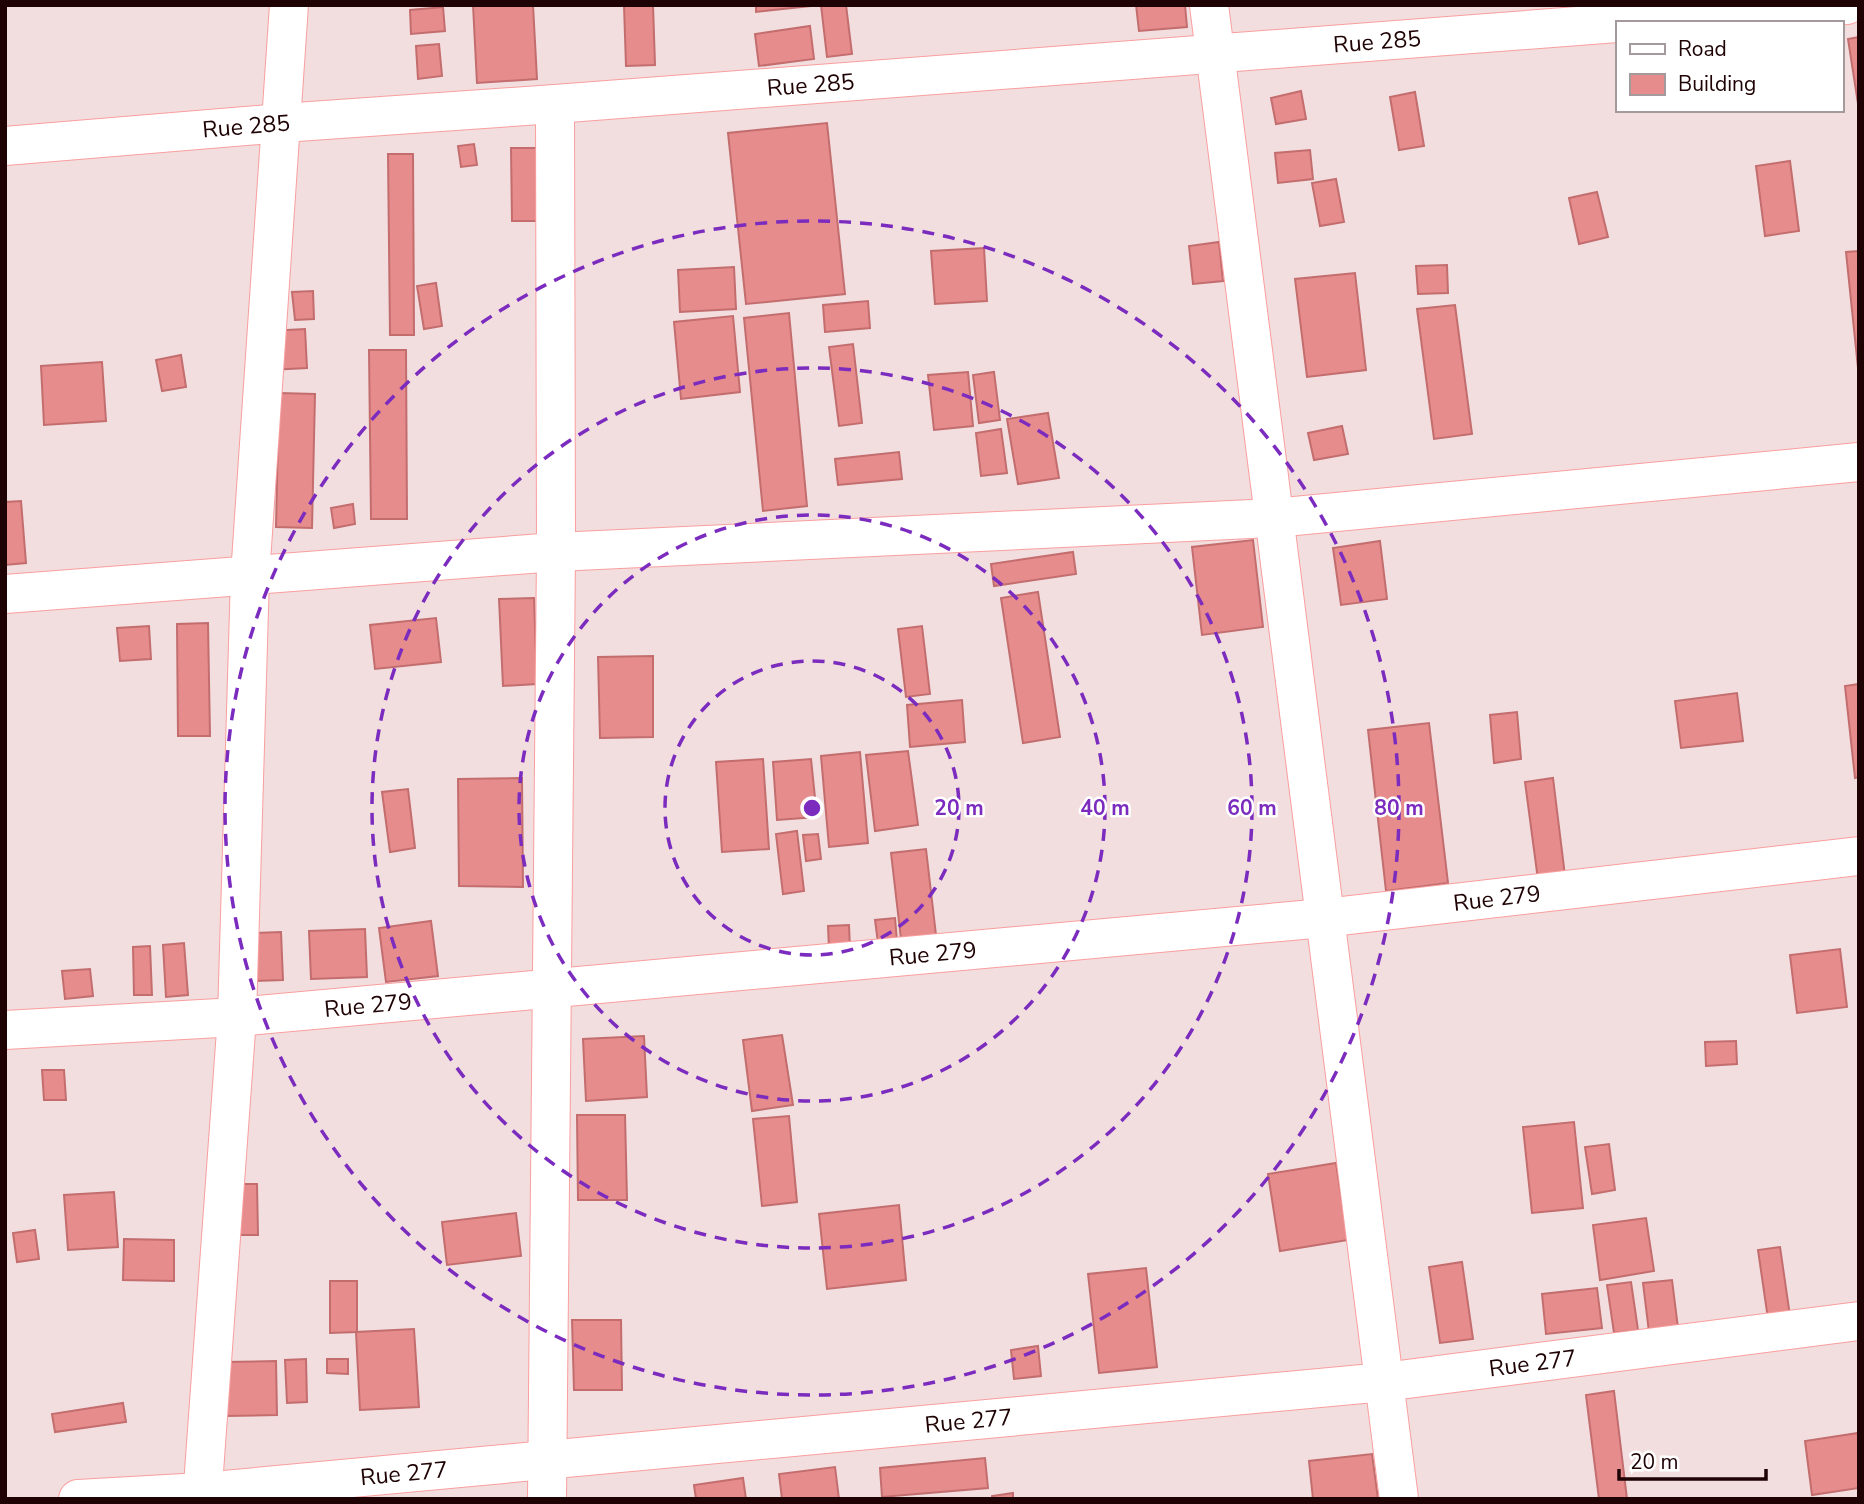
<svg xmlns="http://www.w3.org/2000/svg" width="1864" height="1504" font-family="'Nunito Sans',sans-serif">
<rect width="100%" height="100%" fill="#f2dede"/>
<!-- building -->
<g fill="#e68c8d" stroke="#c36d6f" stroke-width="2">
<polygon points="473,5 533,5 537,79 477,83"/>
<polygon points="624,5 653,5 655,65 626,66"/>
<polygon points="756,5 810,5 810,6 756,12"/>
<polygon points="821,5 846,5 852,54 827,57"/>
<polygon points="1136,5 1185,5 1187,27 1139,31"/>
<polygon points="443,7 445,31 411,34 410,10"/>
<polygon points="810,26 814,59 759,66 755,34"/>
<polygon points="1859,37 1859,110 1848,39"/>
<polygon points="439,44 442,76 418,79 416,46"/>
<polygon points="1301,91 1306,119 1276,124 1271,98"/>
<polygon points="1415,92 1424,146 1399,150 1390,97"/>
<polygon points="827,123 845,294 746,304 728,133"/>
<polygon points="474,144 477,165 461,167 458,146"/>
<polygon points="511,148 537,148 537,221 512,221"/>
<polygon points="1310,150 1313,179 1278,183 1275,153"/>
<polygon points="388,154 413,154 414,335 390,335"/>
<polygon points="1790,161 1799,231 1765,236 1756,166"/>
<polygon points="1336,179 1344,222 1320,226 1312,183"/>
<polygon points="1597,192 1608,237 1579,244 1569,198"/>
<polygon points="1219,242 1223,281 1193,284 1189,246"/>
<polygon points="984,248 987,301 935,304 931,251"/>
<polygon points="1859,251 1859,368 1858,368 1846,252"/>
<polygon points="1447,265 1448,293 1418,294 1416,266"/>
<polygon points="734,267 736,309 680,312 678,270"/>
<polygon points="1355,273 1366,370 1307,377 1295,279"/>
<polygon points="436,283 442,326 424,329 417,286"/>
<polygon points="313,291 314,319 295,320 292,292"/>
<polygon points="868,301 870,328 825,332 823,305"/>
<polygon points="1455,305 1472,434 1434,439 1417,309"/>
<polygon points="789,313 807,506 763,511 744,318"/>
<polygon points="733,316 740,392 681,399 674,322"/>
<polygon points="305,329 307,368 270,370 268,331"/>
<polygon points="853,344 862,423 839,426 829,347"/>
<polygon points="369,350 406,350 407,519 371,519"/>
<polygon points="181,355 186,387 162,391 156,360"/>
<polygon points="102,362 106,421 44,425 41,366"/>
<polygon points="968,372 973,426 934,430 928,375"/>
<polygon points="994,372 1000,420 979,423 973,375"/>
<polygon points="279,393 315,394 312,528 276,527"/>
<polygon points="1048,413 1059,478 1018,484 1007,419"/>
<polygon points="1342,426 1348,454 1314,460 1308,433"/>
<polygon points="1001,429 1007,473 981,476 976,433"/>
<polygon points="899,452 902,479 838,485 835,459"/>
<polygon points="21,501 26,563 5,565 5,502"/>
<polygon points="353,504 355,524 334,528 331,508"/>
<polygon points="1253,540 1263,627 1202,635 1192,547"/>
<polygon points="1380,541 1387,599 1341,605 1333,548"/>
<polygon points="1073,552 1076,574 994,586 991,564"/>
<polygon points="1038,592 1060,737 1023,743 1001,598"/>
<polygon points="534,598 537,684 503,686 499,599"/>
<polygon points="436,618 441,662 375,669 370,625"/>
<polygon points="208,623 210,736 178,736 177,624"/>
<polygon points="149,626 151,659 120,661 117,628"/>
<polygon points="922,626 930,694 906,697 898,629"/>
<polygon points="653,656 653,737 600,738 598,657"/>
<polygon points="1859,684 1859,777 1855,778 1845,686"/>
<polygon points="1737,693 1743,741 1681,748 1675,701"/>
<polygon points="962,700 965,742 910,747 907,705"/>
<polygon points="1517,712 1521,759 1494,763 1490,715"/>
<polygon points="1429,723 1448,883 1386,891 1368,730"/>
<polygon points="908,751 918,825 875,831 866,755"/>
<polygon points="860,752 868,843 829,847 821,756"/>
<polygon points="763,759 769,849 722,852 716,762"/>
<polygon points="811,759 817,817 777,820 773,762"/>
<polygon points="522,778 523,887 459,886 458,779"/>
<polygon points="1553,778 1567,892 1540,895 1525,782"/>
<polygon points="408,789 415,848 390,852 382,792"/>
<polygon points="797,831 804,891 783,894 776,834"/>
<polygon points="818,834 821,859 806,861 803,835"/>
<polygon points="926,849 936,935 901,939 891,853"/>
<polygon points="895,918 897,941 878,943 875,920"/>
<polygon points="431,921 438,976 386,982 379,928"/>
<polygon points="849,925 850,948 829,949 828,926"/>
<polygon points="365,929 367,977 311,979 309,931"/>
<polygon points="281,932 283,980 253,981 251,933"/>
<polygon points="184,943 188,995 166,997 163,945"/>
<polygon points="150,946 152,995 134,995 133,947"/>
<polygon points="1840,949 1847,1007 1797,1013 1790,955"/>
<polygon points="90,969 93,996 65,999 62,971"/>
<polygon points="782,1035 793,1105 752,1111 743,1040"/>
<polygon points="644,1036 647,1097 586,1101 583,1039"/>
<polygon points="1736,1041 1737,1064 1706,1066 1705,1042"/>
<polygon points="42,1070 64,1070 66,1100 44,1100"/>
<polygon points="577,1115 625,1115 627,1200 578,1200"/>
<polygon points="789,1116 797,1202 762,1206 753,1119"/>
<polygon points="1574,1122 1583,1208 1532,1213 1523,1127"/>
<polygon points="1609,1144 1615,1190 1592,1194 1585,1147"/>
<polygon points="1336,1163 1348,1240 1280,1251 1268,1174"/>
<polygon points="228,1184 257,1184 258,1235 228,1235"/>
<polygon points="114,1192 118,1247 68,1250 64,1195"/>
<polygon points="899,1205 906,1280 827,1289 819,1214"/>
<polygon points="516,1213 521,1256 447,1265 442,1222"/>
<polygon points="1646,1218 1654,1271 1600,1280 1593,1225"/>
<polygon points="35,1230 39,1259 17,1262 13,1233"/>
<polygon points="124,1239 174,1240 174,1281 123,1280"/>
<polygon points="1780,1247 1790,1316 1768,1319 1758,1250"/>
<polygon points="1462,1262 1473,1339 1440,1343 1429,1267"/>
<polygon points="1146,1268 1157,1367 1099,1373 1088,1274"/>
<polygon points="1672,1280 1678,1328 1649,1332 1643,1283"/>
<polygon points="330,1281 357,1281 357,1332 330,1333"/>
<polygon points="1631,1282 1638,1330 1614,1333 1607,1285"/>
<polygon points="1597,1288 1602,1328 1546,1334 1542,1294"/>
<polygon points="572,1320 621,1320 622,1390 574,1390"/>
<polygon points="414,1329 419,1407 360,1410 356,1332"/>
<polygon points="1038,1346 1041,1376 1014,1379 1011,1350"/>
<polygon points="306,1359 307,1402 287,1403 285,1360"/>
<polygon points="327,1359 348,1359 348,1374 327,1373"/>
<polygon points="276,1361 277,1415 225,1416 224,1362"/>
<polygon points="1614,1391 1627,1499 1599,1499 1586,1395"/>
<polygon points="123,1403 126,1422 55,1432 52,1414"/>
<polygon points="1858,1433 1859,1488 1812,1495 1805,1441"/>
<polygon points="1372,1454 1378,1499 1313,1499 1309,1461"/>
<polygon points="985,1458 988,1488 882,1497 880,1468"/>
<polygon points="835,1467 839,1499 782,1499 779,1474"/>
<polygon points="743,1478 746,1499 696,1499 694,1485"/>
<polygon points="1013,1493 1013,1499 992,1499 992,1496"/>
</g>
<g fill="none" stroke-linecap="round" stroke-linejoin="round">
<!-- minor casing -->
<g stroke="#fa9e9f" stroke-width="40">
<g id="minor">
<polyline points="1209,5 1399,1499"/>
<polyline points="1623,23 1847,5"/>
<path id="s1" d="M 5,146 L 282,123 L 555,104 L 1617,23"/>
<polyline points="5,594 556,552 1274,518 1859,462"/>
<path id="s2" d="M 5,1030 L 237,1017 L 1324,918 L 1859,856"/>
<path id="s3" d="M 78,1499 L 202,1492 L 1384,1382 L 1859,1321"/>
<polyline points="202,1499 237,1017 250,576 289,5"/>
<polyline points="547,1499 556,552 555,104"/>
</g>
</g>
<!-- minor -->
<use href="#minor" stroke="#fff" stroke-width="38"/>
</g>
<!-- distance rings -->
<g fill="none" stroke="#7b2cbf" stroke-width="3.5" stroke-dasharray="12 9">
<circle cx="812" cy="808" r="147"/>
<circle cx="812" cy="808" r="293"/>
<circle cx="812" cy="808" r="440"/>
<circle cx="812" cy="808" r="587"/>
</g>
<g text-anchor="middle" stroke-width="5" stroke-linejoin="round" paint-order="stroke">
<!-- street labels -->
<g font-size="23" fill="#1e0204" stroke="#fff">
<text dy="8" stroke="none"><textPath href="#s1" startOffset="1376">Rue 285</textPath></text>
<text dy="8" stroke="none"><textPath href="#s1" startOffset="808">Rue 285</textPath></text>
<text dy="8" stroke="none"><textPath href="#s1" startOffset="242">Rue 285</textPath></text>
<text dy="8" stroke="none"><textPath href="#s2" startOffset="1498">Rue 279</textPath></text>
<text dy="8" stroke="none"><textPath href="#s2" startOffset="931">Rue 279</textPath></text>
<text dy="8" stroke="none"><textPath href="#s2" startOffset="364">Rue 279</textPath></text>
<text dy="8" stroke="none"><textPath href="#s3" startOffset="1461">Rue 277</textPath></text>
<text dy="8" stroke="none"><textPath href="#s3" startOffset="894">Rue 277</textPath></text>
<text dy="8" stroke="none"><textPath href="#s3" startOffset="327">Rue 277</textPath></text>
</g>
</g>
<circle cx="812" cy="808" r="10" fill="#7b2cbf" stroke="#fff" stroke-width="3.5"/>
<g font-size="21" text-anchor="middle" font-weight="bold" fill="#7b2cbf" stroke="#fff" stroke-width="5" stroke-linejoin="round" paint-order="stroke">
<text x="959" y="815">20 m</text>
<text x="1105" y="815">40 m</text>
<text x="1252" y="815">60 m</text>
<text x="1399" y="815">80 m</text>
</g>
<!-- border -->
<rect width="1864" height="1504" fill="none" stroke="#1e0204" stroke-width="14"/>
<!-- legend -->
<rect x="1616" y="21" width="228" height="91" fill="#ffffff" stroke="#a59a9b" stroke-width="2"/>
<rect x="1630" y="44" width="35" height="10" fill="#ffffff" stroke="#a59a9b" stroke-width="2"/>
<text x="1678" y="56" font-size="21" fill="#1e0204">Road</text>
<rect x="1630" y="74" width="35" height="21" fill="#e68c8d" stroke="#a59a9b" stroke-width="2"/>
<text x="1678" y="91" font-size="21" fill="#1e0204">Building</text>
<!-- scale -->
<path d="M1619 1469v10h147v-10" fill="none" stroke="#1e0204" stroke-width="3.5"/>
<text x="1630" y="1469" font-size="21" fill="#1e0204" stroke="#ffffff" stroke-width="5" paint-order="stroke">20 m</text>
</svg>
